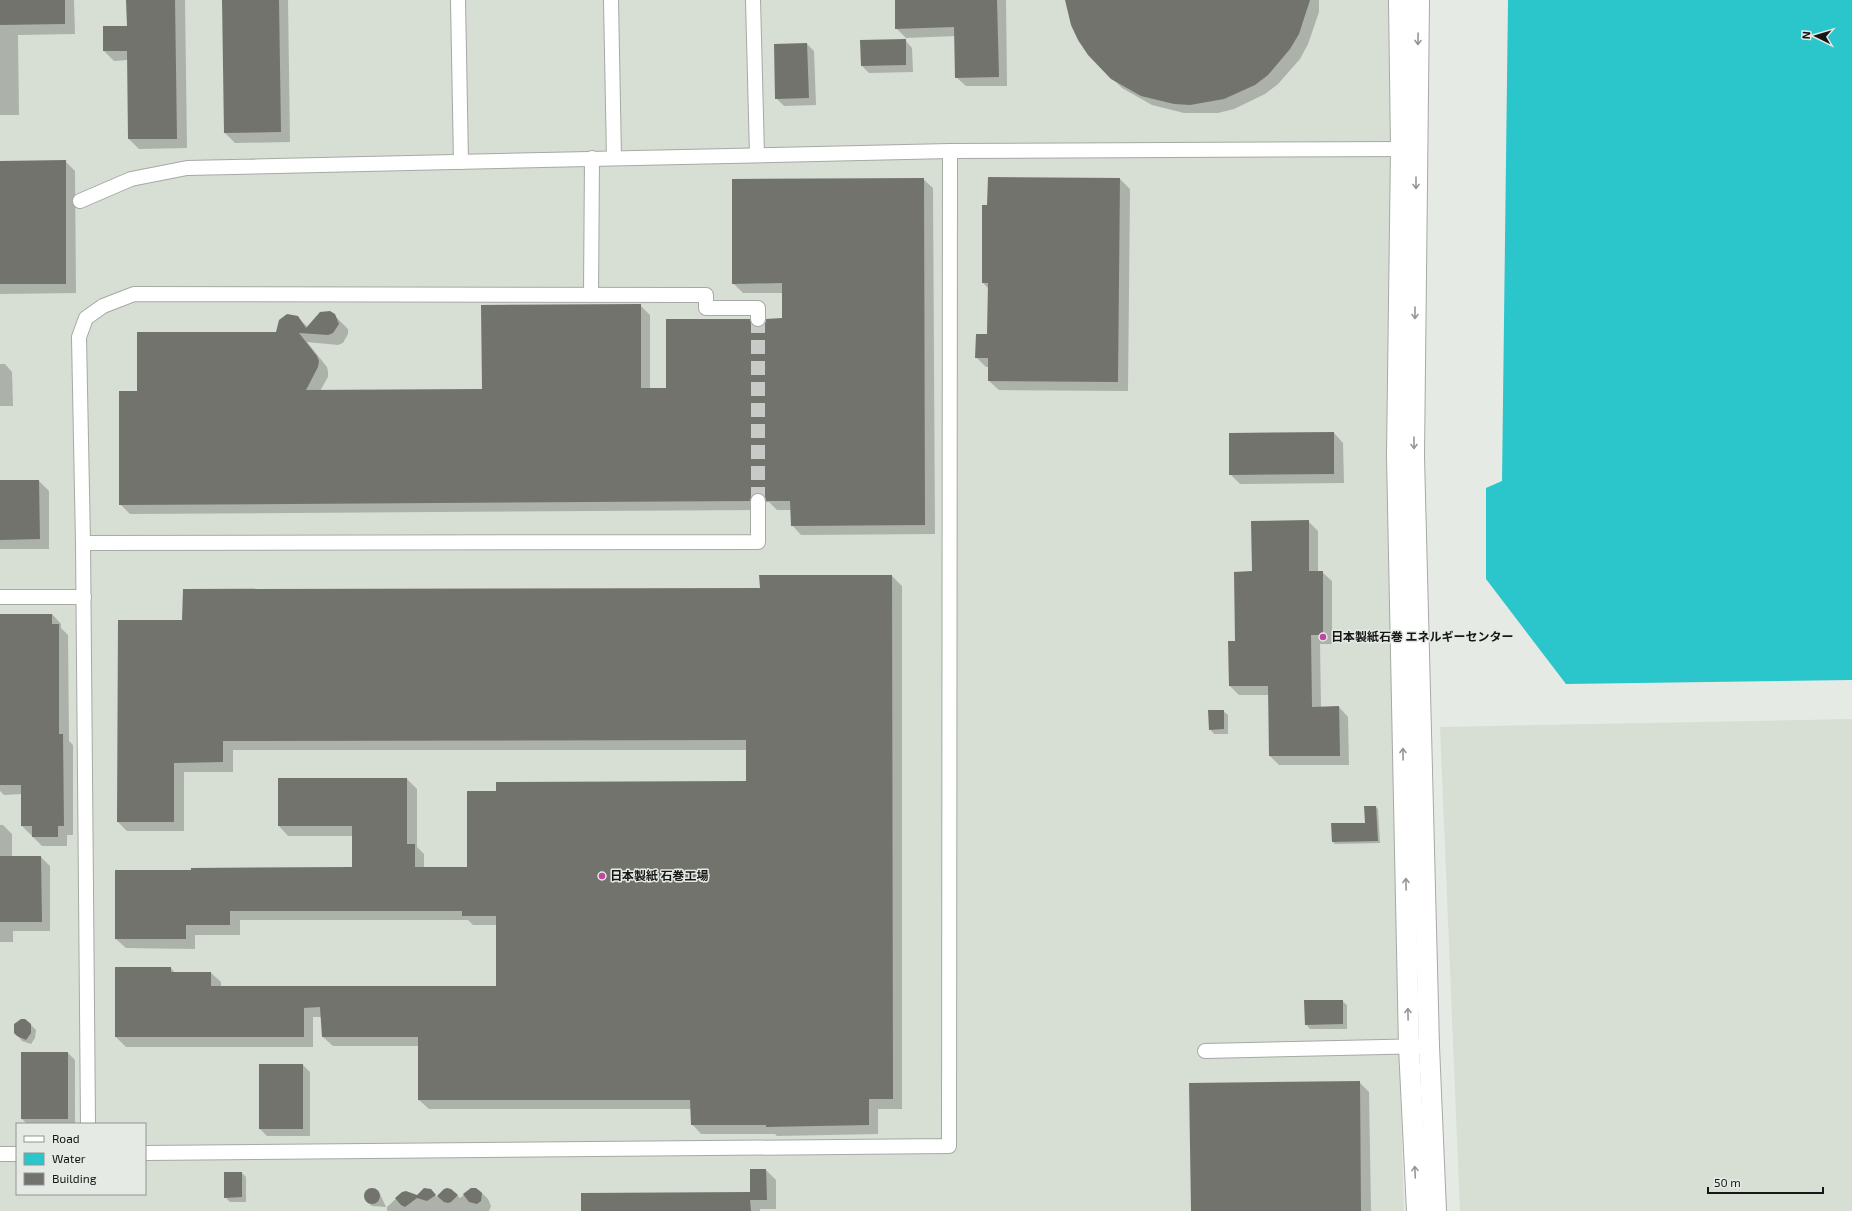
<svg xmlns="http://www.w3.org/2000/svg" width="1852" height="1211" font-family="'Exo 2','Noto Sans JP',sans-serif">
<rect width="100%" height="100%" fill="#e6eae5"/>
<!-- built -->
<g fill="#d7ded4" fill-rule="evenodd">
<path d="M 0,0 L 1393,0 L 1399,1045 L 1404,1211 L 0,1211 ZM 17,1124 L 145,1124 L 145,1194 L 17,1194 Z"/>
<polygon points="1852,719 1852,1211 1460,1211 1440,727"/>
</g>
<!-- water -->
<polygon fill="#2bc5cc" points="1508,0 1852,0 1852,680 1566,684 1486,579 1486,488 1502,481"/>
<!-- shadow -->
<g fill="#0003">
<polygon points="0,0 74,0 75,34 18,35 19,115 0,115"/>
<polygon points="127,0 185,0 187,148 139,149 129,139 128,60 114,61 104,51 128,27"/>
<polygon points="223,0 288,0 290,142 235,143 225,133"/>
<polygon points="896,0 1006,0 1007,86 966,86 956,77 956,36 906,38 896,28"/>
<polygon points="1066,0 1319,0 1319,12 1308,44 1300,59 1278,84 1265,94 1234,109 1218,113 1184,113 1152,105 1122,88 1088,54"/>
<polygon points="905,40 912,48 913,72 869,73 862,66"/>
<polygon points="807,44 814,51 816,105 784,106 776,98"/>
<polygon points="65,161 75,171 76,293 0,294 0,162"/>
<polygon points="923,179 933,188 935,534 801,535 792,525 791,510 777,510 769,502 763,503 759,510 130,514 120,504 138,392 277,333 297,317 308,327 334,315 348,329 348,334 343,343 338,345 307,342 327,367 328,372 328,377 320,391 483,390 640,305 650,315 650,389 667,389 749,320 758,328 783,319 783,293 743,293 733,283"/>
<polygon points="1120,179 1130,189 1128,391 999,390 989,381 989,367 986,367 976,357 988,335 989,289 983,283"/>
<polygon points="0,364 5,364 12,372 13,406 0,406"/>
<polygon points="1334,433 1343,443 1344,483 1240,484 1230,474"/>
<polygon points="0,481 39,481 49,491 49,549 0,549"/>
<polygon points="1308,521 1318,531 1318,572 1322,572 1332,581 1332,644 1320,644 1321,707 1339,707 1348,717 1349,765 1279,765 1270,756 1269,695 1239,695 1230,686 1236,642 1253,572"/>
<polygon points="892,576 902,586 902,1109 878,1109 878,1134 777,1136 775,1134 701,1134 692,1124 691,1109 429,1109 419,1100 419,1046 333,1046 323,1037 322,1017 313,1017 313,1047 126,1047 116,1037 171,968 175,973 211,973 221,982 221,987 497,987 497,925 473,925 468,920 240,920 240,935 195,935 195,949 126,948 116,939 353,868 353,836 288,836 279,826 407,779 417,789 417,847 424,854 424,868 468,868 497,792 747,782 747,750 233,750 233,772 184,772 184,831 127,831 118,822 183,621 761,589"/>
<polygon points="52,614 61,624 61,628 68,635 69,741 73,745 73,835 67,835 67,846 42,846 22,826 22,794 4,795 0,791 0,615"/>
<polygon points="1223,711 1228,715 1228,734 1214,734 1210,729"/>
<polygon points="1365,807 1376,807 1378,809 1380,843 1335,844 1333,842 1366,824"/>
<polygon points="0,825 3,825 12,834 12,857 41,857 50,866 50,931 13,931 13,942 0,942"/>
<polygon points="1342,1001 1347,1005 1347,1029 1310,1029 1306,1024"/>
<polygon points="31,1025 36,1030 35,1038 31,1044 22,1041 17,1035"/>
<polygon points="68,1053 75,1060 75,1124 27,1124 22,1119"/>
<polygon points="260,1065 303,1065 310,1072 310,1136 267,1136 260,1129"/>
<polygon points="1359,1082 1369,1092 1371,1211 1192,1211"/>
<polygon points="766,1170 776,1180 776,1209 760,1209 760,1211 582,1211 750,1193"/>
<polygon points="241,1172 246,1177 246,1202 230,1202 225,1197"/>
<polygon points="375,1189 380,1194 386,1207 372,1206 366,1201 365,1194 367,1191"/>
<polygon points="427,1189 437,1197 444,1190 451,1190 460,1198 471,1189 479,1190 488,1199 491,1206 489,1211 387,1211 387,1207 402,1193 417,1196"/>
</g>
<!-- building -->
<g fill="#73736e">
<polygon points="0,0 65,0 65,24 0,25"/>
<polygon points="126,0 175,0 177,139 128,139 127,51 103,51 103,26 127,26"/>
<polygon points="222,0 279,0 281,132 224,133"/>
<polygon points="895,0 997,0 999,77 955,78 954,27 895,29"/>
<polygon points="1065,0 1310,0 1299,34 1290,49 1268,75 1255,85 1224,99 1190,105 1174,104 1141,96 1111,79 1088,55 1078,40 1071,25"/>
<polygon points="906,39 906,65 861,66 860,40"/>
<polygon points="807,43 809,98 775,99 774,44"/>
<polygon points="66,160 66,284 0,284 0,161"/>
<polygon points="988,177 1120,178 1118,382 988,381 988,358 975,358 976,334 987,334 988,283 982,283 982,205 987,205"/>
<polygon points="924,178 925,525 791,526 790,501 766,501 765,496 758,493 753,494 750,501 119,505 119,391 137,391 137,332 276,332 279,320 287,314 298,316 306,328 320,312 330,311 335,314 339,324 333,333 328,335 299,333 317,356 319,361 318,367 306,390 482,389 481,305 641,304 641,388 666,388 666,319 750,319 753,326 758,327 765,324 766,319 782,318 782,283 732,284 732,179"/>
<polygon points="1334,432 1334,474 1229,475 1229,433"/>
<polygon points="0,480 39,480 40,539 0,540"/>
<polygon points="1309,520 1309,571 1323,571 1323,635 1311,635 1312,707 1339,706 1340,756 1269,756 1268,686 1229,686 1228,641 1235,641 1234,572 1252,571 1251,521"/>
<polygon points="759,575 892,575 893,1099 869,1099 869,1125 766,1127 766,1125 691,1125 690,1100 418,1100 418,1037 322,1037 320,1007 304,1008 304,1037 115,1037 115,967 171,967 171,972 211,972 211,986 496,986 496,916 462,916 462,911 230,911 230,925 186,925 186,939 115,939 115,870 191,870 191,868 352,867 352,826 278,826 278,778 407,778 407,844 415,844 415,867 467,867 467,791 496,791 496,782 746,781 746,740 223,741 223,762 174,763 174,822 117,822 118,620 182,620 183,589 760,588"/>
<polygon points="0,614 52,614 52,624 59,624 59,734 63,734 64,826 58,826 58,837 32,837 32,826 21,826 21,785 0,785"/>
<polygon points="1208,710 1224,710 1224,729 1209,730"/>
<polygon points="1364,806 1376,806 1378,841 1332,842 1331,823 1365,823"/>
<polygon points="0,856 41,856 42,922 0,922"/>
<polygon points="1304,1000 1343,1000 1343,1024 1305,1025"/>
<polygon points="21,1019 25,1019 31,1024 31,1033 26,1040 17,1036 14,1033 14,1024"/>
<rect x="21" y="1052" width="47" height="67"/>
<rect x="259" y="1064" width="44" height="65"/>
<polygon points="1360,1081 1361,1211 1191,1211 1189,1083"/>
<polygon points="750,1169 766,1169 767,1200 750,1200 751,1211 581,1211 581,1193 750,1192 750,1193"/>
<polygon points="224,1172 242,1172 242,1197 224,1198"/>
<circle cx="372" cy="1196" r="8"/>
<polygon points="424,1188 431,1189 436,1195 427,1201 417,1198 405,1207 401,1205 395,1198 402,1192 406,1191 417,1195"/>
<polygon points="447,1188 451,1189 458,1195 451,1202 448,1203 444,1202 437,1196 444,1189"/>
<polygon points="471,1188 476,1188 482,1193 481,1201 477,1204 469,1202 463,1194"/>
</g>
<g fill="none" stroke-linecap="round" stroke-linejoin="round">
<!-- street-tunnel -->
<polyline stroke="#c7cac6" stroke-width="14" stroke-dasharray="14 7" stroke-linecap="butt" points="758,319 758,501"/>
<!-- street casing -->
<g stroke="#a6a9a5" stroke-width="16">
<g id="street">
<polyline points="458,0 461,162"/>
<polyline points="611,0 614,158"/>
<polyline points="753,0 757,155"/>
<polyline points="80,201 131,179 187,168 950,151 1410,149"/>
<polyline points="591,295 592,158"/>
<polyline points="83,543 758,542 758,501"/>
<polyline points="0,597 84,597"/>
<polyline points="1205,1051 1429,1046"/>
<polyline points="88,1124 83,543 79,337 86,318 103,306 134,294 706,295 706,308 758,308 758,319"/>
<polyline points="145,1153 949,1146 950,151"/>
<polyline points="0,1154 17,1154"/>
</g>
</g>
<!-- secondary casing -->
<g stroke="#a6a9a5" stroke-width="22">
<g id="secondary">
<polyline points="1399,0 1401,149 1397,456 1409,1047 1417,1211"/>
<polyline points="1419,0 1414,457 1429,1046 1436,1211"/>
</g>
</g>
<!-- street -->
<use href="#street" stroke="#fff" stroke-width="14"/>
<!-- secondary -->
<use href="#secondary" stroke="#fff" stroke-width="20"/>
</g>
<!-- one-way arrows -->
<defs><path id="oneway-shaft" d="M-6 0H5M1.5-3L5.5 0L1.5 3" fill="none" stroke-width="1.6" stroke-linecap="round" stroke-linejoin="round"/></defs>
<g stroke="#969696">
<use href="#oneway-shaft" transform="translate(1418 39) rotate(91)"/>
<use href="#oneway-shaft" transform="translate(1416 183) rotate(90)"/>
<use href="#oneway-shaft" transform="translate(1415 313) rotate(90)"/>
<use href="#oneway-shaft" transform="translate(1414 443) rotate(90)"/>
<use href="#oneway-shaft" transform="translate(1403 754) rotate(-91)"/>
<use href="#oneway-shaft" transform="translate(1406 884) rotate(-91)"/>
<use href="#oneway-shaft" transform="translate(1408 1014) rotate(-91)"/>
<use href="#oneway-shaft" transform="translate(1415 1172) rotate(-93)"/>
</g>
<!-- markers -->
<g fill="#be489f" stroke="#e6eae5" stroke-width="1.5">
<circle cx="1323" cy="637" r="4"/>
<circle cx="602" cy="876" r="4"/>
</g>
<g text-anchor="middle" stroke-width="3" stroke-linejoin="round" paint-order="stroke">
<!-- poi labels -->
<g font-size="12" font-weight="bold" fill="#151615" stroke="#e6eae5" text-anchor="start">
<text x="1331" y="641">日本製紙石巻 エネルギーセンター</text>
<text x="610" y="880">日本製紙 石巻工場</text>
</g>
</g>
<!-- legend -->
<rect x="16" y="1123" width="130" height="72" fill="#e6eae5" stroke="#929592"/>
<rect x="24" y="1136" width="20" height="6" fill="#ffffff" stroke="#929592"/>
<text x="52" y="1143" font-size="12" fill="#151615">Road</text>
<rect x="24" y="1153" width="20" height="12" fill="#2bc5cc" stroke="#929592"/>
<text x="52" y="1163" font-size="12" fill="#151615">Water</text>
<rect x="24" y="1173" width="20" height="12" fill="#73736e" stroke="#929592"/>
<text x="52" y="1183" font-size="12" fill="#151615">Building</text>
<!-- north arrow -->
<g transform="translate(1816 36) rotate(275)" stroke="#e6eae5" stroke-width="3" paint-order="stroke">
<path d="M0-3L7 15L0 10L-7 15Z" fill="#151615"/>
<text y="-6" font-size="11" font-weight="bold" text-anchor="middle" fill="#151615">N</text>
</g>
<!-- scale -->
<path d="M1708 1187v6h115v-6" fill="none" stroke="#151615" stroke-width="2"/>
<text x="1714" y="1187" font-size="12" fill="#151615" stroke="#e6eae5" stroke-width="3" paint-order="stroke">50 m</text>
</svg>
